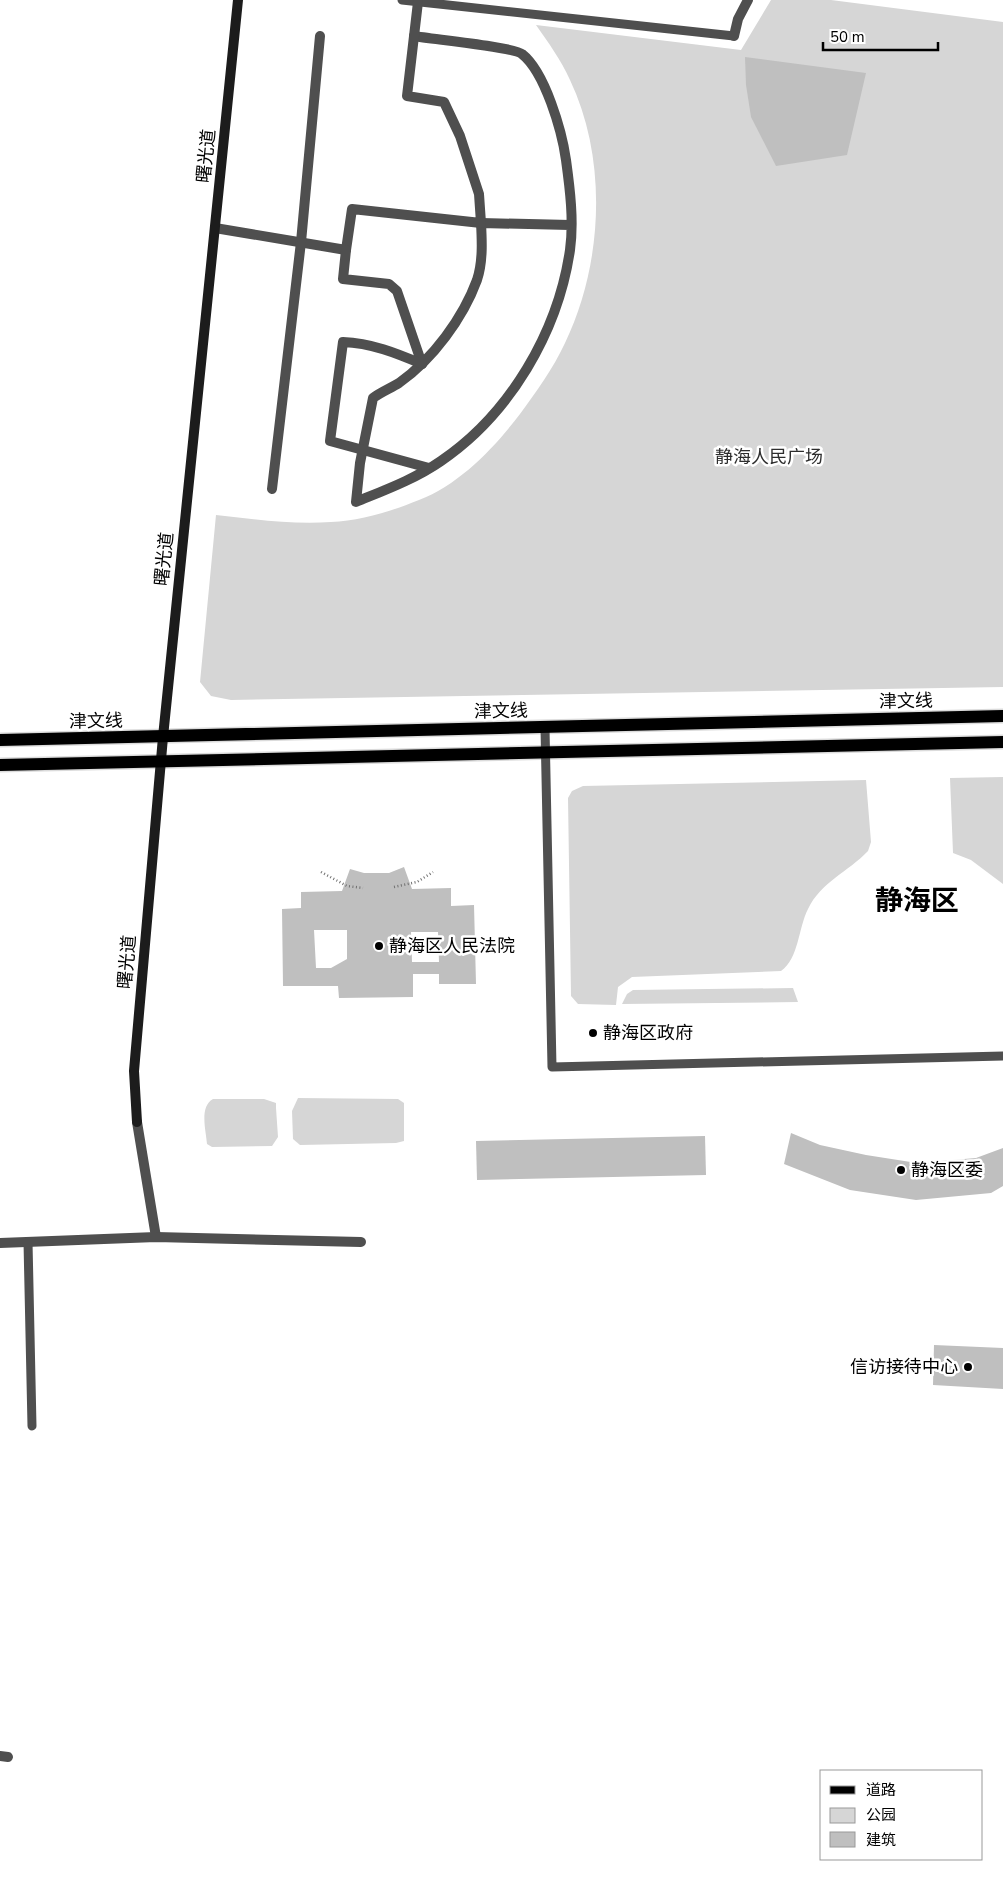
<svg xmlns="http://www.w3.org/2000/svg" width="1003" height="1880" font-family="'Nunito Sans','Noto Sans SC',sans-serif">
<rect width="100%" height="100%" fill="#fff"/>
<!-- green -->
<g fill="#d6d6d6">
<path d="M 771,0 L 831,0 L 1003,22 L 1003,687 L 231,700 L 211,696 L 200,682 L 216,515 C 254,519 293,525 331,522 C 360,521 392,511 419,500 C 460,484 494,448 520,414 C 536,392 553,369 565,343 C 603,264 608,160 570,80 C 561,60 548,42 536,25 L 741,50 Z"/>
<polygon points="1003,777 1003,884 971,860 953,853 950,778"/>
<path d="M 866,780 L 871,842 L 868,851 C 848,872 821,882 808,909 C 798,929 799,958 781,971 L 632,977 L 618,987 L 616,1005 L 578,1004 L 571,996 L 568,798 L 572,791 L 583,786 Z"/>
<polygon points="793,988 798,1002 622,1004 627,994 633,990"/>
<polygon points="298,1098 398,1099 404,1103 404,1141 396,1143 300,1145 293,1139 292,1111"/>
<path d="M 213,1099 L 264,1099 L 276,1103 L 276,1108 L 278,1137 L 272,1146 L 212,1147 L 207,1144 C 206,1130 199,1107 213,1099 Z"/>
</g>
<!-- building -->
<g fill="#bfbfbf" fill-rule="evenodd">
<polygon points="745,57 866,73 847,155 776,166 751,117 746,85"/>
<path d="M 404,867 L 412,889 L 451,888 L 451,906 L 474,905 L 476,984 L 439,984 L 439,974 L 413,974 L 413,997 L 339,998 L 338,986 L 283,986 L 282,909 L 301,908 L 301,892 L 342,891 L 350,869 L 364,873 L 389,873 ZM 314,930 L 347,930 L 347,959 L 331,968 L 316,968 ZM 411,932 L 438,932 L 439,962 L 412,962 Z"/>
<polygon points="791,1133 820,1145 866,1155 917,1163 976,1158 1003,1148 1003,1186 991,1193 916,1200 850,1190 784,1164"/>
<polygon points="705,1136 706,1175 477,1180 476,1141"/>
<polygon points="934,1345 1003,1348 1003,1389 933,1385"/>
</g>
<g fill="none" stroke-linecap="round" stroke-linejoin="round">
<!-- primary casing -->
<g stroke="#dbdbdb" stroke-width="15">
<g id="primary">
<polyline points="0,740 1003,716"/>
<polyline points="0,765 1003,742"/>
</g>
</g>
<!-- path -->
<g stroke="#717171" stroke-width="2.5" stroke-dasharray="1 2.5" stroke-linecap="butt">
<polyline points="321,872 347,886 363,888"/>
<polyline points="394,887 417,882 433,872"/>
</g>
<!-- lane -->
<g stroke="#4f4f4f" stroke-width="9">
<polyline points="402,0 734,36"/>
<polyline points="545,728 552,1067 1003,1056"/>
<polyline points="28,1242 32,1426"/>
</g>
<!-- street -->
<g stroke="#4f4f4f" stroke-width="10">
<path d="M 414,36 C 430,39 514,47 522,54 C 545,72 562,131 566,160 C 570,189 574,221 570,250 C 558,332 510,414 441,461 C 415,479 385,490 356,502 L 360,463 L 373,398 C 381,392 391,388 399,383 C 433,359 463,318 477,280 C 483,262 482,241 481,223 L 570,225"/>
<polyline points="734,36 738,19 748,0"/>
<polyline points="215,228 346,250 352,209 481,223 479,194 460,136 444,102 407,96 418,2"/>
<polyline points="346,250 343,279 389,284 397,291 422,364"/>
<path d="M 422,364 C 396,353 371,343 343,342 L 330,441 L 429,468"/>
<polyline points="272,489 301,242 320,36"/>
<polyline points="137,1122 156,1237"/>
<polyline points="0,1243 156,1237 361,1242"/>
<polyline points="0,1756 8,1757"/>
</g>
<!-- secondary -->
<polyline stroke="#1c1c1c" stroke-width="10" points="137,1122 134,1071 163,737 238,0"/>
<!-- primary -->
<use href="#primary" stroke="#000" stroke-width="12"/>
</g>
<!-- markers -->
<g fill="#000" stroke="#fff" stroke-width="2">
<circle cx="379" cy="946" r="5"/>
<circle cx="593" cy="1033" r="5"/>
<circle cx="901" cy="1170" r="5"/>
<circle cx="968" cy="1367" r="5"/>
</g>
<g text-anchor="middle" stroke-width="5" stroke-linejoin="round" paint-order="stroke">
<!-- street labels -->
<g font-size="18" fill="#000" stroke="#fff">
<text transform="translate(206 156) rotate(-84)" y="6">曙光道</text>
<text transform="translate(164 559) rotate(-84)" y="6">曙光道</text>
<text transform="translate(906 701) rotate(-1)" y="6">津文线</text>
<text transform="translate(501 711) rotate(-1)" y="6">津文线</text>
<text transform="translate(96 721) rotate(-1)" y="6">津文线</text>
<text transform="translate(127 962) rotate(-85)" y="6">曙光道</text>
</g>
<!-- park labels -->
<g font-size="18" fill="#2d2d2d" stroke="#fff">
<text x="769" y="463">静海人民广场</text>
</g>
<!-- poi labels -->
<g font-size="18" fill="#000" stroke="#fff" text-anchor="start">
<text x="389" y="952">静海区人民法院</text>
<text x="603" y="1039">静海区政府</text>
<text x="911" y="1176">静海区委</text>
<text x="958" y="1373" text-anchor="end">信访接待中心</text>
</g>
<!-- town labels -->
<g font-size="28" font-weight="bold" fill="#000" stroke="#fff">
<text x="917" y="910">静海区</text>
</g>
</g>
<!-- legend -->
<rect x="820" y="1770" width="162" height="90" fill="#ffffff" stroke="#999999"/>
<rect x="830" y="1786" width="25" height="8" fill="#000000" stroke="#999999"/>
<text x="866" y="1795" font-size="15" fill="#000000">道路</text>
<rect x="830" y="1808" width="25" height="15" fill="#d6d6d6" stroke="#999999"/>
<text x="866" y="1820" font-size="15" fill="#000000">公园</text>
<rect x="830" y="1832" width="25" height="15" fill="#bfbfbf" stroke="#999999"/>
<text x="866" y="1845" font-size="15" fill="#000000">建筑</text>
<!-- scale -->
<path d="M823 42v8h115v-8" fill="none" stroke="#000000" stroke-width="2.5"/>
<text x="830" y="42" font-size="15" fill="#000000" stroke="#ffffff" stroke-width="4" paint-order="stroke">50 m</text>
</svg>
